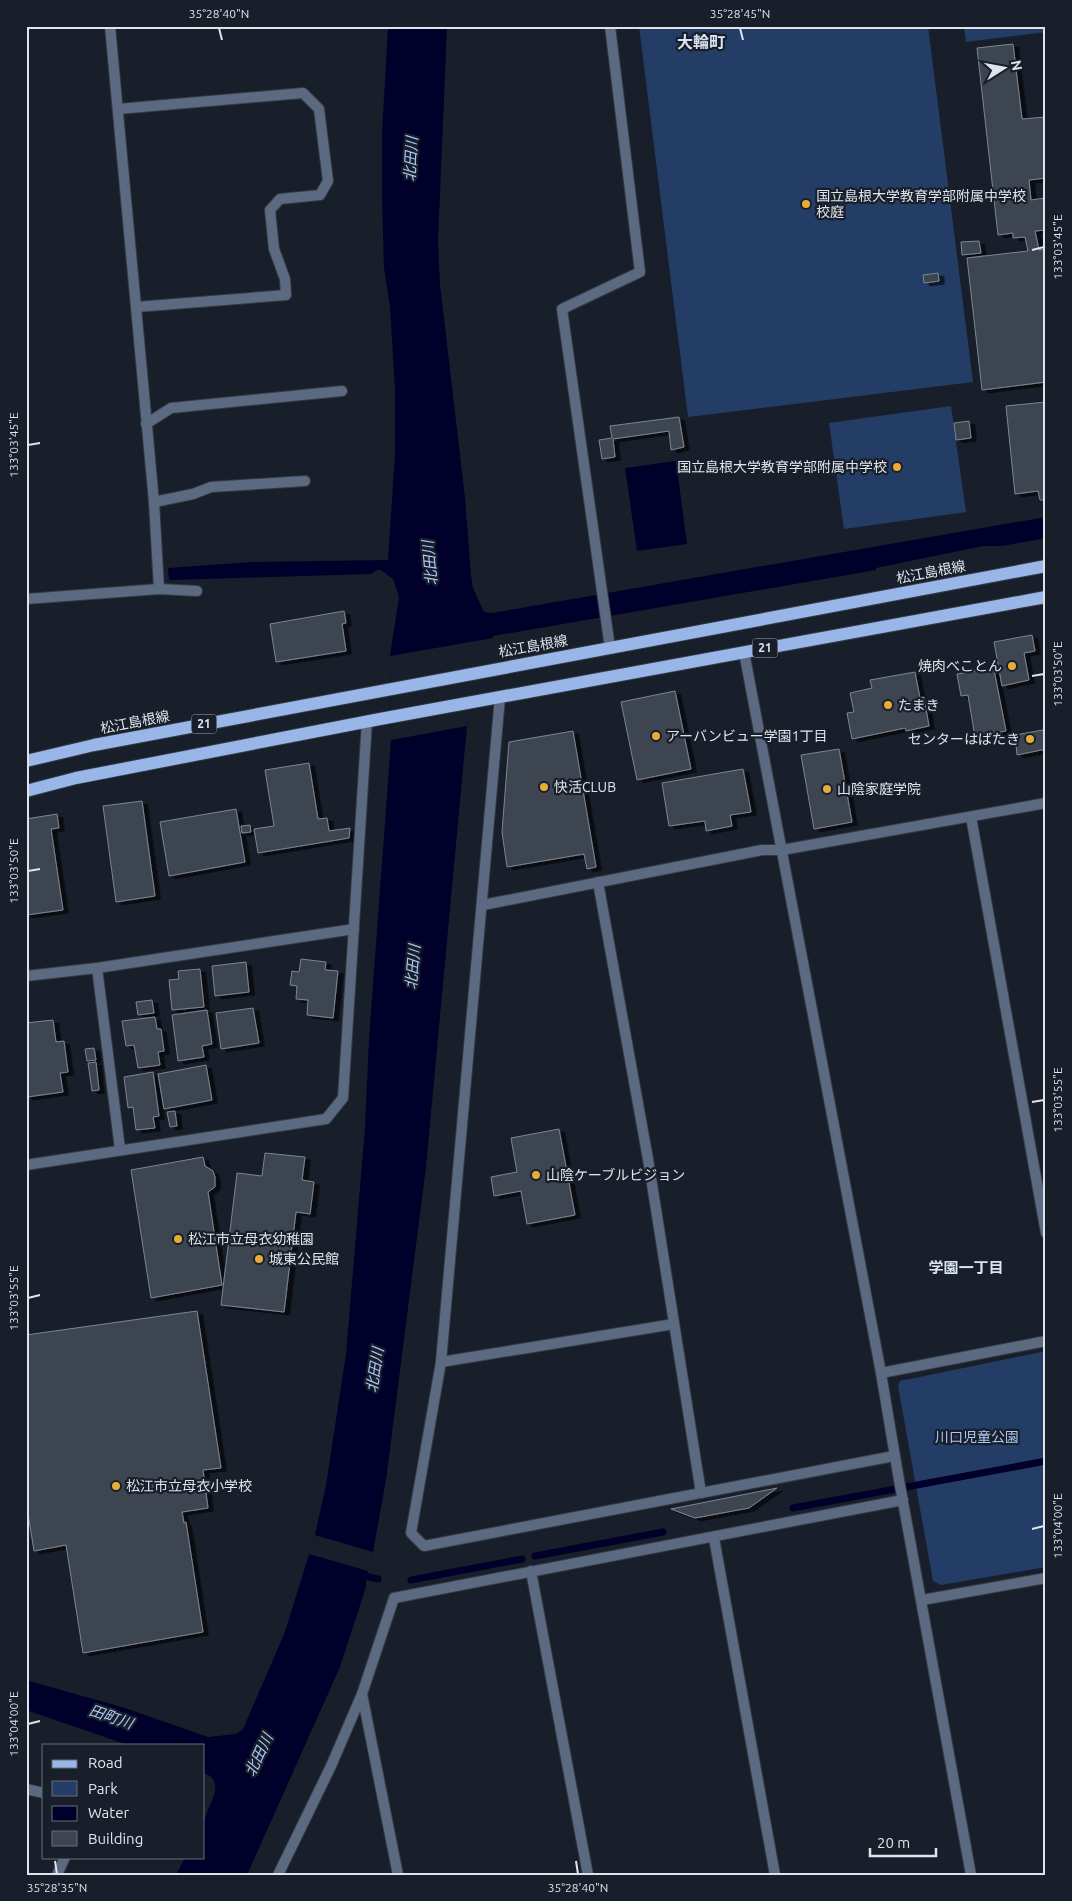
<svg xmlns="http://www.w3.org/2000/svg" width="1072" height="1901" font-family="Ubuntu,'Noto Sans JP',sans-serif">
<defs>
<filter id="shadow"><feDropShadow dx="5.5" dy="3" stdDeviation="0" flood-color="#0009"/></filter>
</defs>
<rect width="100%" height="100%" fill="#191f2a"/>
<!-- green -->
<g fill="#233d66">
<polygon points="639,26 928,26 973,382 688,417"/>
<polygon points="964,26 1046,26 1046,32 966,42"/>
<polygon points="951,406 966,512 844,529 829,423"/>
<polygon points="1046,1351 1046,1567 941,1585 933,1581 898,1386 900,1381"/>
</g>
<!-- water -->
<g fill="#00002a">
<path d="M 388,26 L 447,26 L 438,242 L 440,284 L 465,498 L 471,575 L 473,588 L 484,612 L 492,613 L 1046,517 L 1046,538 L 1002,546 L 983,546 L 876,568 L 876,570 L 493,636 L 467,726 L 426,1167 L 386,1480 L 373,1552 L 366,1578 L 366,1587 L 340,1667 L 247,1875 L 176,1875 L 185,1857 L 204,1857 C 204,1846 202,1832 204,1821 C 207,1806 228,1782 204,1773 L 204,1745 L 128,1745 L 26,1710 L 26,1680 L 125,1708 L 208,1737 L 236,1734 L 243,1729 L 285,1632 L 315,1535 L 326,1485 L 346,1354 L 365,1128 L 369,1039 L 391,740 L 390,656 L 399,597 L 393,579 L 381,570 L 377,570 L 371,574 L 169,580 L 168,568 L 252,562 L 388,560 L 395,454 L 395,389 L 390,307 L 384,268 L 382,196 L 382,133 Z"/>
<polygon points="676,461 687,544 637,551 625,468"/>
</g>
<!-- pier -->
<g fill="#191f2a">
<polygon points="493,638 467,726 391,740 390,656"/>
<polygon points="315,1535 373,1552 368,1571 309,1554"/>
</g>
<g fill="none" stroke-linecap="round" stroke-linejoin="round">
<!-- stream -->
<g stroke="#00002a" stroke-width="7">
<polyline points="793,1508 1046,1461"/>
<polyline points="535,1556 663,1532"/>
<polyline points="358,1575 378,1579"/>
<polyline points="411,1580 522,1559"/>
</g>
</g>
<!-- building -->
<g fill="#3d4551" stroke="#7d8593" filter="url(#shadow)">
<polygon points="1013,44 1022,119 1046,117 1046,178 1029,180 1031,200 1045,198 1046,201 1046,230 1035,231 1039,250 1046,249 1046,382 982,390 967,258 1028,251 1025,237 1013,238 1013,233 998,235 977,48"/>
<polygon points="979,241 981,253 962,255 961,242"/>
<polygon points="938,273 939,281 924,283 923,275"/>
<polygon points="1046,402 1046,500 1040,500 1038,491 1015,494 1006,406"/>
<polygon points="679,417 684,447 671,450 669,431 613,439 615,457 602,459 599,440 612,438 610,426"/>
<polygon points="969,421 971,438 956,440 954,423"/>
<polygon points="344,611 346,623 342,624 346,651 276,662 270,624"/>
<polygon points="1032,635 1035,651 1024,653 1029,680 1002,686 994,642"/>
<polygon points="979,670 979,672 994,670 1006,731 975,737 968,695 961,696 957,674"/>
<polygon points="915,672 920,698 924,697 929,726 906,731 905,728 852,739 847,713 854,712 850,693 872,688 870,680"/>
<polygon points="675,691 691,769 637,780 621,702"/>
<polygon points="1043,730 1046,749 1017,755 1015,735"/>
<polygon points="573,731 596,867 587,869 584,854 507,867 502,832 509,742"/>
<polygon points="839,749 852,822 814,829 801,755"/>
<polygon points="309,763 318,819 327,818 329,831 350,828 349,838 258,853 254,829 274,826 265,770"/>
<polygon points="743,769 751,812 730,815 732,826 706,831 705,821 669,826 662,783"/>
<polygon points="142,801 155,896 116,902 103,806"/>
<polygon points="236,809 245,862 169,876 160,822"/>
<polygon points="57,814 59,828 51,829 63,910 26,915 26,819"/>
<polygon points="250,825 251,832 242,833 241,826"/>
<polygon points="301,959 326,962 325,970 338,971 333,1018 307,1015 308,1000 296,999 297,986 290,985 292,971 299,972"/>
<polygon points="246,962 249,992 215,996 212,966"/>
<polygon points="200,969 204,1007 172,1010 169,980 179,979 178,971"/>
<polygon points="152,1000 154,1013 138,1015 136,1002"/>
<polygon points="253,1008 259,1043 221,1049 216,1013"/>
<polygon points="207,1010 212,1044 202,1046 204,1057 178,1061 172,1015"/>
<polygon points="155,1017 157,1029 161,1029 164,1051 158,1052 160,1065 138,1068 134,1045 126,1046 122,1021"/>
<polygon points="53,1020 56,1042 64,1041 68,1072 60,1073 63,1092 27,1097 26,1023"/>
<polygon points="94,1048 96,1060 87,1061 85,1049"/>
<polygon points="96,1062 99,1090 92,1091 88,1063"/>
<polygon points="206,1065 212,1100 164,1109 158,1074"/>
<polygon points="153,1072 159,1116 153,1117 155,1128 136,1130 133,1107 128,1108 124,1077"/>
<polygon points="175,1111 177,1126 170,1127 167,1112"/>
<polygon points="559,1129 575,1215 527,1224 521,1191 494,1196 491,1177 517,1172 511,1138"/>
<polygon points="265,1153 305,1157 302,1180 314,1182 310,1214 296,1212 284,1312 221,1305 237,1173 262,1176"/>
<polygon points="203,1157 205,1166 213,1171 215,1177 215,1187 208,1192 222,1285 151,1298 131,1170"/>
<polygon points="197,1311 221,1468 203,1470 208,1508 182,1512 184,1523 186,1522 203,1632 83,1653 66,1545 34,1551 26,1501 26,1335"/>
<polygon points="777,1488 749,1508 695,1518 671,1509"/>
</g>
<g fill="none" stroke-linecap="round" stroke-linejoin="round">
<!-- minor casing -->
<g stroke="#353b45" stroke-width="12">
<g id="minor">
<polyline points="110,26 154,502 159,589"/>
<polyline points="118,109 303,93 319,109 328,181 320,195 280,199 270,210 274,249 285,279 286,295 136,307"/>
<polyline points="146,424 171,408 342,391"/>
<polyline points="154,502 193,494 211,487 305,481"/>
<polyline points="26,599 159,589 197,591"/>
<polyline points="610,648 562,309 640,272 610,26"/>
<polyline points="744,652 881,1373 899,1480 971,1875"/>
<polyline points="500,697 441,1362 411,1533 424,1546 894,1456"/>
<polyline points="971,817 1046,1233"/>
<polyline points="598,882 648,1159 701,1493"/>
<polyline points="483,905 762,850 782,850 1046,803"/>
<polyline points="97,968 120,1149"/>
<polyline points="26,976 97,968 354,929"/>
<polyline points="26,1165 326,1119 343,1098 367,721"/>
<polyline points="441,1362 674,1324"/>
<polyline points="881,1373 1046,1341"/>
<polyline points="714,1538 775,1875"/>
<polyline points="531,1571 588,1875"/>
<polyline points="922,1600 1046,1578"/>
<polyline points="26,1789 44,1793"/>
<polyline points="57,1875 65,1857"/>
<polyline points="278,1875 331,1766 362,1694"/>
<polyline points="398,1875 362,1694 394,1598 903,1500"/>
</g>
</g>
<!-- primary casing -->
<g stroke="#353b45" stroke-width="14">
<g id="primary">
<polyline points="26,761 94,745 1046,566"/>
<polyline points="26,791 76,778 380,719 1046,597"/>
</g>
</g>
<!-- minor -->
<use href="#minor" stroke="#5b6a81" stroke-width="10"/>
<!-- primary -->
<use href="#primary" stroke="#98b6e7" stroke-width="12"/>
</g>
<!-- ticks -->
<path fill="none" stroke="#dfe4eb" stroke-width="2" d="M 219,28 L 222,40M 740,28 L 743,40M 1032,250 L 1044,247M 28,445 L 40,443M 1032,676 L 1044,674M 28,871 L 40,869M 1032,1102 L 1044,1100M 28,1298 L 40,1295M 1032,1529 L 1044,1526M 28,1724 L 40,1721M 55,1861 L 57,1874M 576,1861 L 578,1874"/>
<!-- markers -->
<g fill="#e7ac37" stroke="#191f2a" stroke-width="2">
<circle cx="806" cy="204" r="5"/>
<circle cx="897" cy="467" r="5"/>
<circle cx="1012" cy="666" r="5"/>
<circle cx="888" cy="705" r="5"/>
<circle cx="656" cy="736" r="5"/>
<circle cx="1030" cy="739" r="5"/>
<circle cx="544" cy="787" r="5"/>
<circle cx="827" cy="789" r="5"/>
<circle cx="536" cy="1175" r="5"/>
<circle cx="178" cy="1239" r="5"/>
<circle cx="259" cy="1259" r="5"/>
<circle cx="116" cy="1486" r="5"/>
</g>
<g text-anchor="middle" stroke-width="4.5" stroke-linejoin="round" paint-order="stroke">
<!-- shield labels -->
<g fill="#191f2a" stroke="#a4a9b1" stroke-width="1">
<rect x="752.5" y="638.5" width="25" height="19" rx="4"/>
<rect x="191.5" y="714.5" width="25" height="19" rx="4"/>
</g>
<g font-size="12" font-weight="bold" fill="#dfe4eb">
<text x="765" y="652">21</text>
<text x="204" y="728">21</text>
</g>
<!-- poi labels -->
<g font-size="14" fill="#dfe4eb" stroke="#191f2a" text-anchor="start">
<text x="816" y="201">国立島根大学教育学部附属中学校<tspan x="816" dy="16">校庭</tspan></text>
<text x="887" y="472" text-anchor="end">国立島根大学教育学部附属中学校</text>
<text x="1002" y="671" text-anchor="end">焼肉べことん</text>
<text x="898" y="710">たまき</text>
<text x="666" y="741">アーバンビュー学園1丁目</text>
<text x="1020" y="744" text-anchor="end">センターはばたき</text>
<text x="554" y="792">快活CLUB</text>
<text x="837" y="794">山陰家庭学院</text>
<text x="546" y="1180">山陰ケーブルビジョン</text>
<text x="188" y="1244">松江市立母衣幼稚園</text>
<text x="269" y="1264">城東公民館</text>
<text x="126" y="1491">松江市立母衣小学校</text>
</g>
<!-- street labels -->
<g font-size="14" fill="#dfe4eb" stroke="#191f2a">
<text transform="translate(931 572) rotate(-11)" y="5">松江島根線</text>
<text transform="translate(533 646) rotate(-10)" y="5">松江島根線</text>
<text transform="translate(135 722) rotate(-11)" y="5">松江島根線</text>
</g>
<!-- park labels -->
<g font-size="14" fill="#abc7f6" stroke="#191f2a">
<text x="977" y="1442">川口児童公園</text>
</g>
<!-- water labels -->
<g font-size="15" font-style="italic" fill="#acc9f8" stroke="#191f2a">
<text transform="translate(411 159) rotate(-87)" y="5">北田川</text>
<text transform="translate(430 563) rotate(-95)" y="5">北田川</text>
<text transform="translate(413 967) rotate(-85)" y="5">北田川</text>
<text transform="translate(375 1370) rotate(-81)" y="5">北田川</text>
<text transform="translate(111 1717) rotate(19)" y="5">田町川</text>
<text transform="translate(259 1755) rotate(-65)" y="5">北田川</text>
</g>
<!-- neighbourhood labels -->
<g font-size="15" font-weight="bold" fill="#dae3f2" stroke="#191f2a">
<text x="966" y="1273">学園一丁目</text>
</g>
<!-- quarter labels -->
<g font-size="16" font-weight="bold" fill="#dae3f2" stroke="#191f2a">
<text x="701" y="48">大輪町</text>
</g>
</g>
<!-- border -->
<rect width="1072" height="1901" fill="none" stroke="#191f2a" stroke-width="55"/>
<!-- legend -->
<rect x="42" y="1744" width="162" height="115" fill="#191f2a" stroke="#686e77"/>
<rect x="52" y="1760" width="25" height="8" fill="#98b6e7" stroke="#686e77"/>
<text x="88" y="1768" font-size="15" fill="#dfe4eb">Road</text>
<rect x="52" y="1781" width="25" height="15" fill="#233d66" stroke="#686e77"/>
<text x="88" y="1794" font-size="15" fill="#dfe4eb">Park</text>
<rect x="52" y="1806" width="25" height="15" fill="#00002a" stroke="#686e77"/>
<text x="88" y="1818" font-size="15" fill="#dfe4eb">Water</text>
<rect x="52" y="1831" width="25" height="15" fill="#3d4551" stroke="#686e77"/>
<text x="88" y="1844" font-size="15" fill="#dfe4eb">Building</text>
<!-- north arrow -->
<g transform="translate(1004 68) rotate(79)" stroke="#191f2a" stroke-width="4" paint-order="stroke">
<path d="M0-4L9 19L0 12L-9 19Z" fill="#dfe4eb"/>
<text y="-8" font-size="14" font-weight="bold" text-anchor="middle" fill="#dfe4eb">N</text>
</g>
<!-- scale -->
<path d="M870 1848v8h66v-8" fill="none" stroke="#dfe4eb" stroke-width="2.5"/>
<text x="877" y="1848" font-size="15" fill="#dfe4eb" stroke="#191f2a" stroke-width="4" paint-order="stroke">20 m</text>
<rect x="28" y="28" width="1016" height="1846" fill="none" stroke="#dfe4eb" stroke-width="2"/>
<g font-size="12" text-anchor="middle" fill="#dfe4eb">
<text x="219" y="18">35°28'40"N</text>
<text x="740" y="18">35°28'45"N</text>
<text transform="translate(1058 247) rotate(-90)" y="4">133°03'45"E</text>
<text transform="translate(14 445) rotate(-90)" y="4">133°03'45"E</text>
<text transform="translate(1058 674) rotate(-90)" y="4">133°03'50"E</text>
<text transform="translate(14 871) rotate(-90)" y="4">133°03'50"E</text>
<text transform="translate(1058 1100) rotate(-90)" y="4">133°03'55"E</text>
<text transform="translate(14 1298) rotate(-90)" y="4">133°03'55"E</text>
<text transform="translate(1058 1526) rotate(-90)" y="4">133°04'00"E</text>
<text transform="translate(14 1724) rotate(-90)" y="4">133°04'00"E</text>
<text x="57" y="1892">35°28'35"N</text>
<text x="578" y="1892">35°28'40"N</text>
</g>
</svg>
